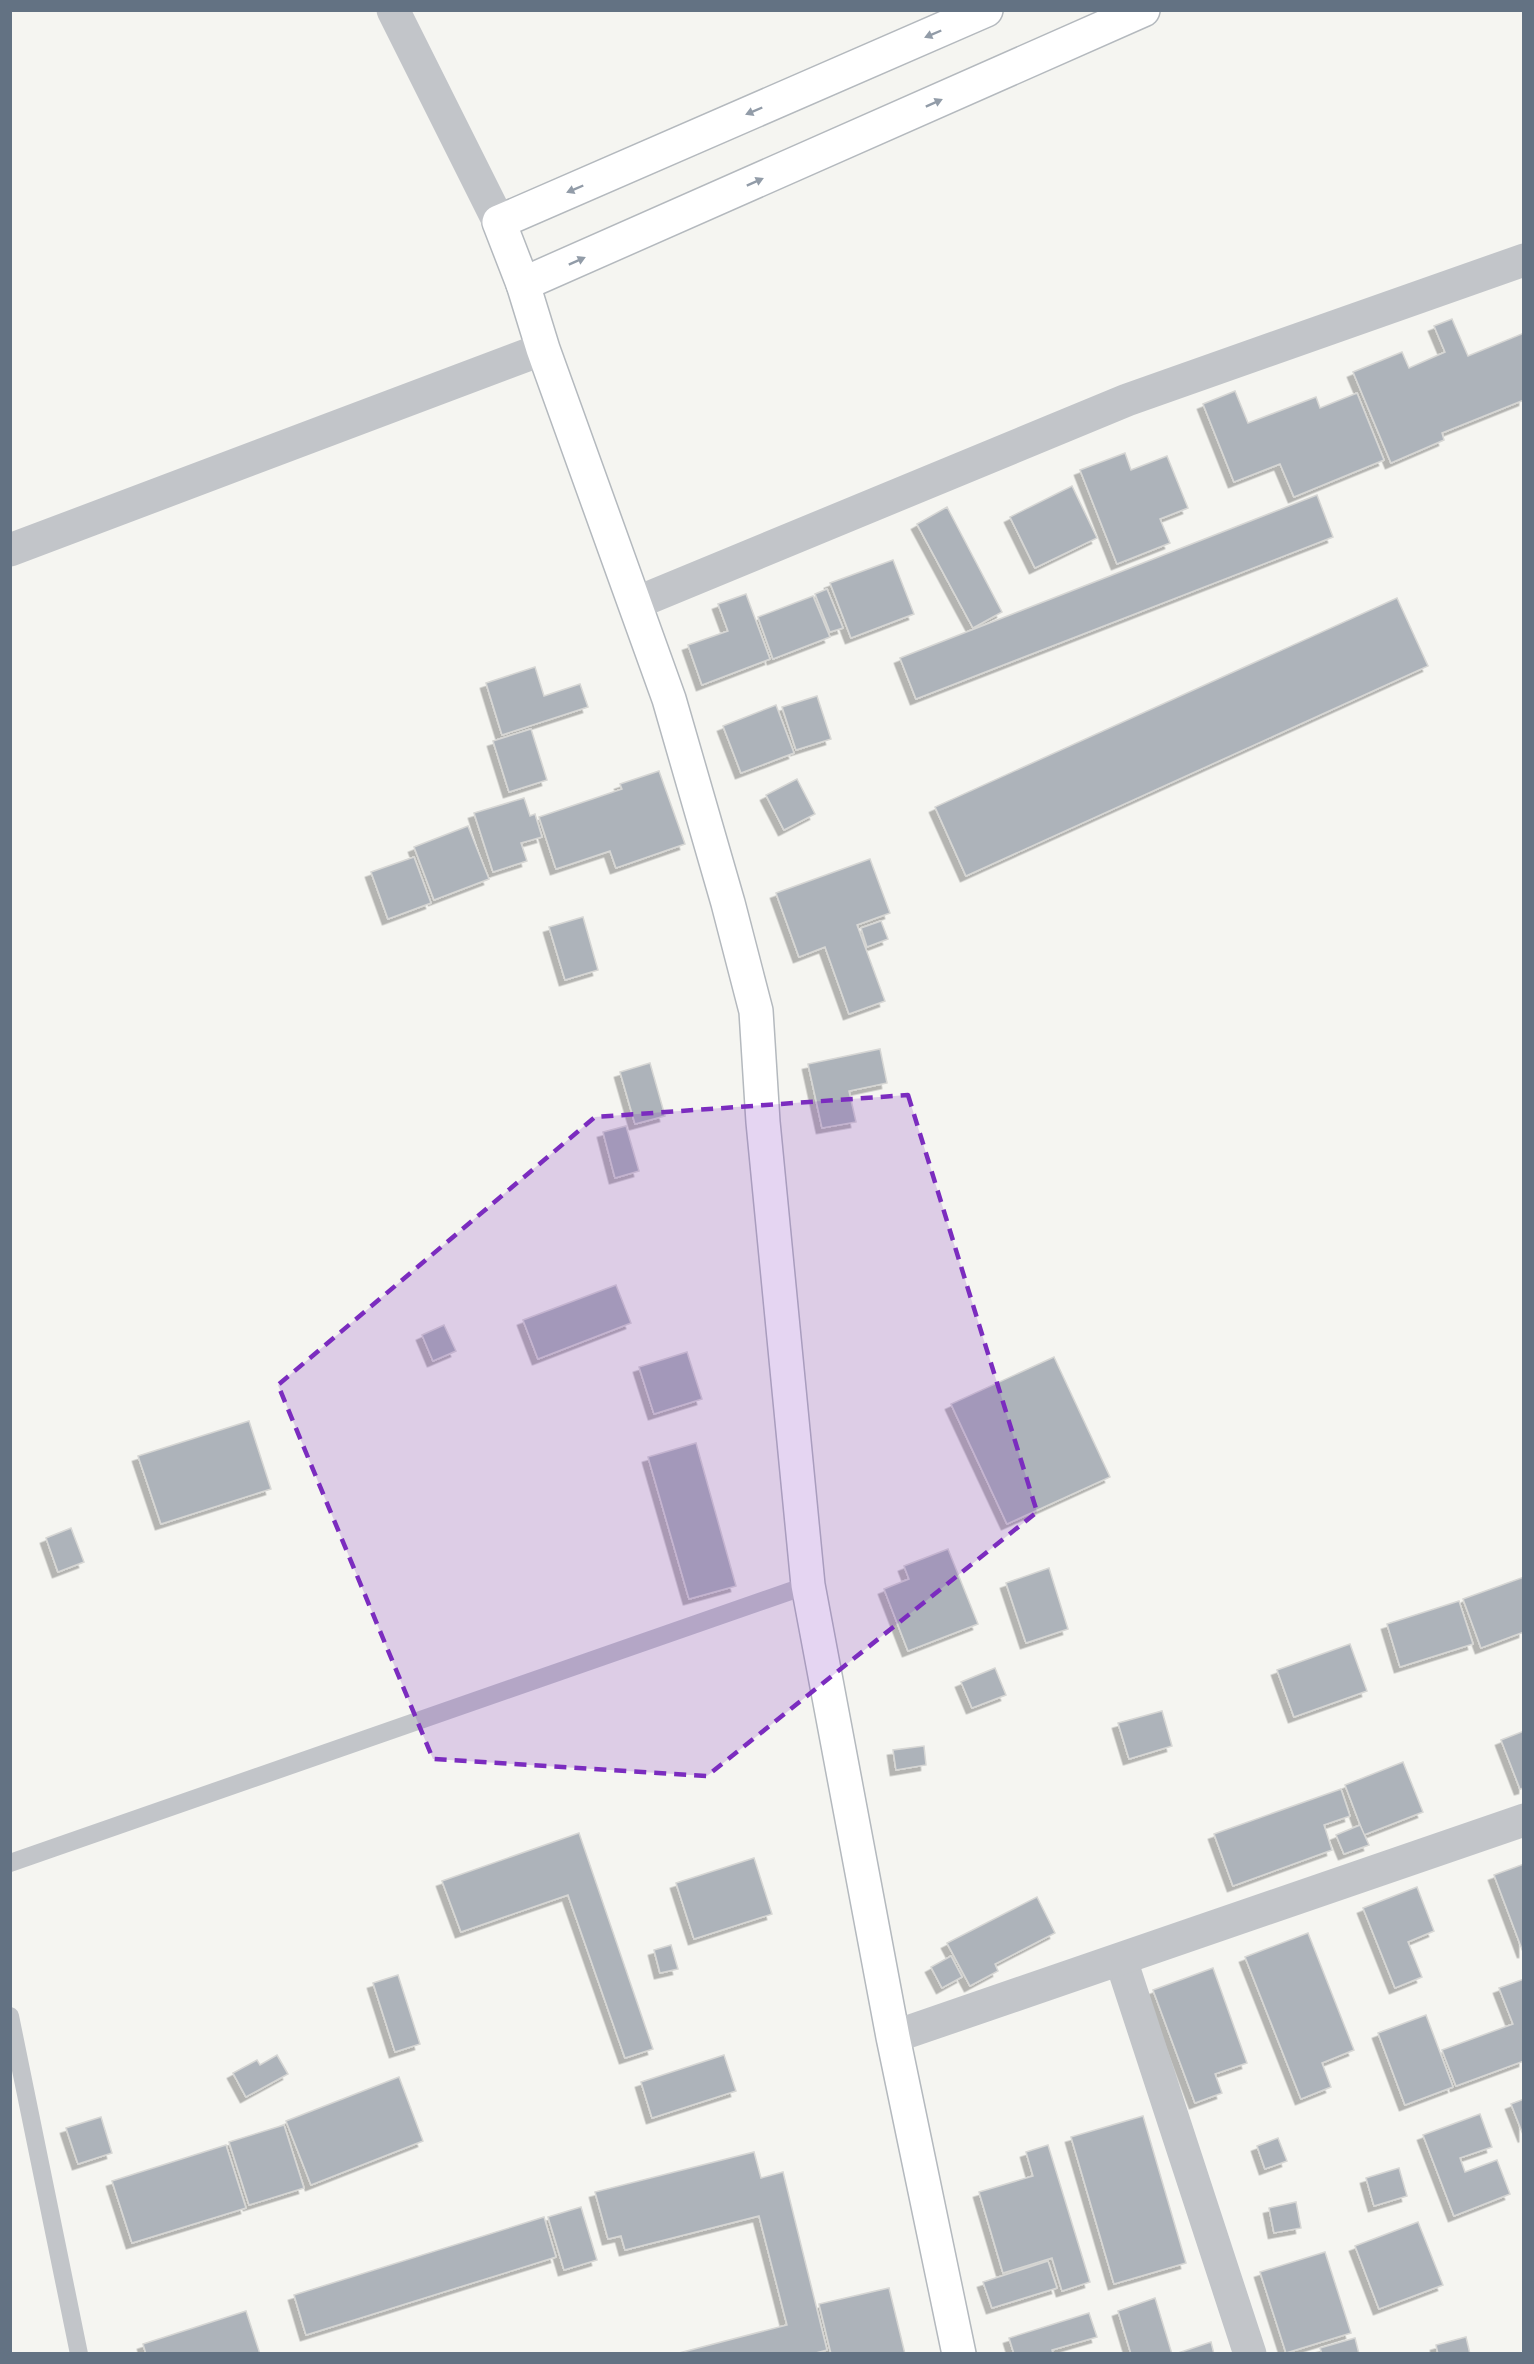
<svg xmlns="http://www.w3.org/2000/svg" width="1534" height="2364" font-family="Manrope,sans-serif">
<defs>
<filter id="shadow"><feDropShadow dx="-5.5" dy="5.5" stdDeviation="0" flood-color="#0004"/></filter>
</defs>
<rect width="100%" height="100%" fill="#f5f5f1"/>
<!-- building -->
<g fill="#adb3ba" stroke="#d6d6d4" stroke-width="1.5" filter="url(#shadow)">
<polygon points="1452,319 1468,356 1524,333 1524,400 1442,433 1444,440 1391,463 1353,372 1402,352 1409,368 1445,352 1434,326"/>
<polygon points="1235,391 1248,423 1316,397 1320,408 1357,393 1384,460 1294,497 1280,464 1234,482 1203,404"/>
<polygon points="1125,453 1131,470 1167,456 1188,508 1160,519 1170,543 1117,564 1080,470"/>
<polygon points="1072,486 1097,538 1035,568 1010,517"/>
<polygon points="1317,495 1333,537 916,699 900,658"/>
<polygon points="947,507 1002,612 973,628 917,524"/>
<polygon points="893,560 914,614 851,638 830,583"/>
<polygon points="827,589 843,628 830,632 815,594"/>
<polygon points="746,594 770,659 702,685 688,645 728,631 718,604"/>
<polygon points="813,596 830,637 773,659 758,617"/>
<polygon points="1397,598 1428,666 966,876 935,807"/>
<polygon points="535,667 544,696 580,684 588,707 502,735 486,683"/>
<polygon points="817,696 831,739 796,750 782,707"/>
<polygon points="776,705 794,753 741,773 723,726"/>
<polygon points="531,729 547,780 509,792 493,741"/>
<polygon points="659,771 685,844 616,868 610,851 556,869 539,817 622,789 620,784"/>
<polygon points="797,779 815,814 784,830 766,795"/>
<polygon points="524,798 530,816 535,814 542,837 521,843 527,861 493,872 474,813"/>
<polygon points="468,826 489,879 434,900 414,847"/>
<polygon points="414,857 431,903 388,919 371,872"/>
<polygon points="870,859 890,913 857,925 885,1001 849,1014 825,947 799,957 776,893"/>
<polygon points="583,917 598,970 565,980 549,927"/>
<polygon points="881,921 888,939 867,947 861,928"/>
<polygon points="880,1049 887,1083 849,1091 856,1122 822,1128 808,1064"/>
<polygon points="650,1063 665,1116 635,1124 620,1072"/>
<polygon points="626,1126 639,1171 615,1178 603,1132"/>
<polygon points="616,1285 631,1323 538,1359 523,1320"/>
<polygon points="444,1325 456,1351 433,1361 422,1335"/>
<polygon points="687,1352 702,1399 654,1414 639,1367"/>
<polygon points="1054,1357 1110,1477 1007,1524 951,1404"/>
<polygon points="249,1421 271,1489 161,1524 138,1456"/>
<polygon points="696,1443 736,1586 689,1599 648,1457"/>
<polygon points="71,1528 84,1562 58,1572 46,1538"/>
<polygon points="948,1549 978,1624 908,1651 884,1589 909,1579 904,1566"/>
<polygon points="1049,1568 1068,1629 1026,1643 1006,1583"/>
<polygon points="1524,1577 1524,1632 1481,1648 1463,1599"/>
<polygon points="1459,1601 1473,1644 1400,1667 1387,1624"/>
<polygon points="1350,1644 1367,1691 1294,1717 1277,1670"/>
<polygon points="995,1668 1006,1695 972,1708 961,1682"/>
<polygon points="1162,1711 1172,1746 1129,1759 1118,1723"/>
<polygon points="1524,1731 1524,1788 1520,1789 1501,1740"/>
<polygon points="924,1746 926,1765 896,1770 893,1750"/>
<polygon points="1403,1762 1423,1812 1364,1835 1345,1785"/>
<polygon points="1341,1789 1350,1816 1324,1825 1332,1850 1233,1886 1214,1834"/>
<polygon points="1360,1825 1369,1845 1344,1854 1336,1835"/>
<polygon points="579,1833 653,2049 625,2058 568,1895 461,1932 442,1881"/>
<polygon points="754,1858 772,1914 694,1939 676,1883"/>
<polygon points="1524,1864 1524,1952 1523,1952 1494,1875"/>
<polygon points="1417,1887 1434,1931 1408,1942 1422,1977 1395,1988 1363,1908"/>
<polygon points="1037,1897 1055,1933 995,1964 998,1971 970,1986 947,1943"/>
<polygon points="1308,1933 1354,2050 1322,2063 1331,2087 1301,2099 1245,1957"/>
<polygon points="671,1945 678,1969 660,1973 654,1950"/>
<polygon points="951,1956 962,1977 942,1988 931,1967"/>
<polygon points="1213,1968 1247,2063 1215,2074 1222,2093 1195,2103 1153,1990"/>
<polygon points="398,1975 420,2044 395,2052 373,1983"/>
<polygon points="1524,1979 1524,2061 1456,2086 1442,2050 1513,2024 1499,1988"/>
<polygon points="1426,2015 1453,2087 1405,2105 1378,2033"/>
<polygon points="277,2055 288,2074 246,2097 233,2073 257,2060 260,2065"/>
<polygon points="724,2055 736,2091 652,2118 641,2082"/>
<polygon points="399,2077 423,2141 311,2185 286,2121"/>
<polygon points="1524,2099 1524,2137 1511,2104"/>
<polygon points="1480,2114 1492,2147 1460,2158 1465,2172 1497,2160 1510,2194 1454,2216 1423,2135"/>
<polygon points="1143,2116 1186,2263 1114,2284 1071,2137"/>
<polygon points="101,2117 112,2153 78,2164 66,2128"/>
<polygon points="284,2125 304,2188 249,2205 229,2142"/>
<polygon points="1278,2138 1287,2161 1265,2169 1257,2146"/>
<polygon points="226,2145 246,2208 132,2243 112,2181"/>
<polygon points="1048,2145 1090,2282 1062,2291 1052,2258 1003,2273 979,2192 1033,2176 1026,2152"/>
<polygon points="754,2152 761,2178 783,2172 827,2350 812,2354 675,2354 787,2325 759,2216 625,2250 621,2236 608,2239 595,2192"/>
<polygon points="1399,2168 1407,2196 1374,2206 1366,2178"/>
<polygon points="1296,2202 1301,2228 1274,2233 1269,2208"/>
<polygon points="581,2207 597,2260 564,2270 548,2217"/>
<polygon points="544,2217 556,2257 306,2335 294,2295"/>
<polygon points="1418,2222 1443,2285 1379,2309 1355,2246"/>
<polygon points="1325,2252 1351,2333 1286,2353 1260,2272"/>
<polygon points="1048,2261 1057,2288 992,2308 983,2282"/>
<polygon points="889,2288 905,2354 831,2354 819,2304"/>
<polygon points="1155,2298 1172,2354 1131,2354 1118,2311"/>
<polygon points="246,2311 260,2354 146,2354 143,2344"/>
<polygon points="1089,2313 1097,2337 1052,2350 1053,2354 1014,2354 1009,2338"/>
<polygon points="1466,2337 1470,2354 1438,2354 1436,2345"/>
<polygon points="1355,2338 1359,2354 1322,2354 1320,2348"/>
<polygon points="1211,2342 1214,2354 1175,2354"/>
</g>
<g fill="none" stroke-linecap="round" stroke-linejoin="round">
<!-- secondary casing -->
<g stroke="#b4b9be" stroke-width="36">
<g id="secondary">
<polyline points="523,284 1143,10"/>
<polyline points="959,2354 893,2037 808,1585 763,1122 756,1011 728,903 669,699 543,349 523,284 499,222 986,10"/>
</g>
</g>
<!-- lane -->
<g stroke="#c2c5c9" stroke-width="18">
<polyline points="10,1863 808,1585"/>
<polyline points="10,2016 79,2354"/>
</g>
<!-- street -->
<g stroke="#c2c5c9" stroke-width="33">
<polyline points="393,10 499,222"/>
<polyline points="10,550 543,349"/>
<polyline points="636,603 1127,400 1524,260"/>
<polyline points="1121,1960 1250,2354"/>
<polyline points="893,2037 1524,1820"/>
</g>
<!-- secondary -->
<use href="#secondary" stroke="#fff" stroke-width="33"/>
</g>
<!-- one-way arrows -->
<defs><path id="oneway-solid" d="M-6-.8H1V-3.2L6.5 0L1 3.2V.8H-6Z" transform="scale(1.5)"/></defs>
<g fill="#929ca8">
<use href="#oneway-solid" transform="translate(933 34) rotate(157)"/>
<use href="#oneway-solid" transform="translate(934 103) rotate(-24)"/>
<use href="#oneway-solid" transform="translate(754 111) rotate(157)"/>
<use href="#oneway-solid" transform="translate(755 182) rotate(-24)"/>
<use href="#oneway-solid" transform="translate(575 189) rotate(157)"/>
<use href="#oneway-solid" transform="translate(577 261) rotate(-24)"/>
</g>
<!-- marked area -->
<path fill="#7b2cbf" fill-opacity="0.2" stroke="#7b2cbf" stroke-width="4.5" stroke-dasharray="12 8" stroke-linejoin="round" d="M 908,1095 L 1037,1512 L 707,1776 L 433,1759 L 278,1385 L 595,1117 Z"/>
<!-- border -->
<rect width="1534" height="2364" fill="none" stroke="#637283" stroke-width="24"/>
</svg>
